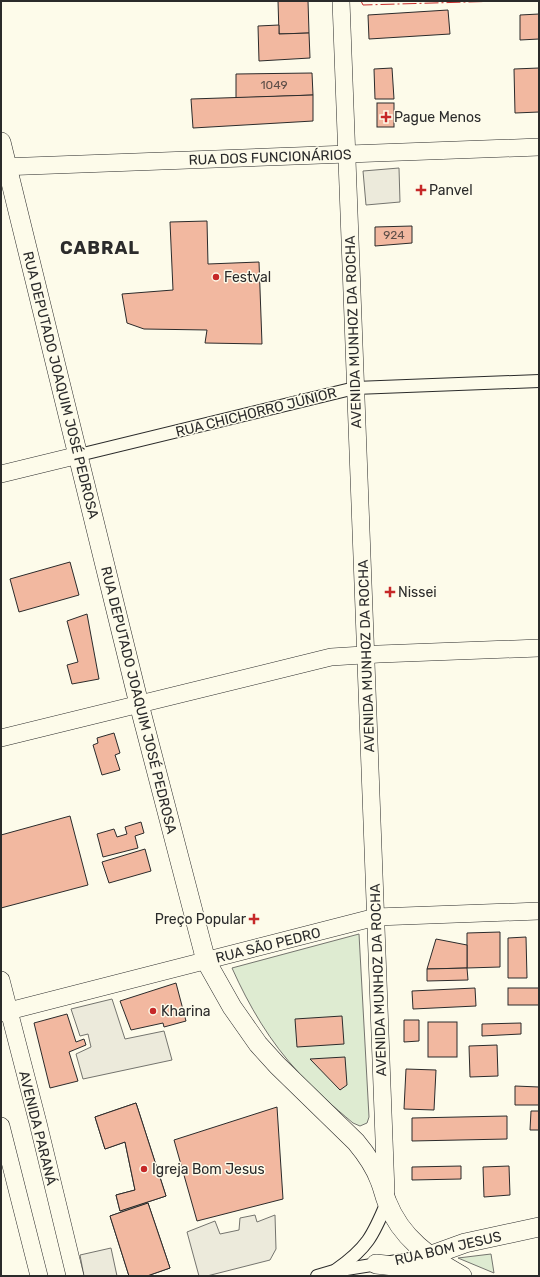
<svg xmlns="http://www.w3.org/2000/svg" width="540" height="1277" font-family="Rubik,sans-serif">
<rect width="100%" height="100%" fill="#fdfbea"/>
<!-- green -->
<g fill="#deebd1" stroke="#74746e">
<path d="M 359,934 L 369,1117 L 367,1123 L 360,1126 L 353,1123 C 334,1107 315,1091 299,1073 C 270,1042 249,1006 232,968 Z"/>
<polygon points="491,1254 494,1273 458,1258"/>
</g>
<!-- parking -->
<g fill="#eceadb" stroke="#74746e">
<polygon points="399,168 400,202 366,205 363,171"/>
<polygon points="112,999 125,1039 164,1031 172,1060 83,1079 76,1054 91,1047 88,1034 80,1036 71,1009"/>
<polygon points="255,1215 257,1222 275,1215 276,1249 270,1260 207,1276 199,1276 187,1232 215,1221 220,1234 239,1230 240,1218"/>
<polygon points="111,1248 117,1276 84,1276 80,1255"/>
</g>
<!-- building -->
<g fill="#f2b8a0" stroke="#2b2b2b">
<polygon points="278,1 308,1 309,33 279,34"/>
<polygon points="448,10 450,34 369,39 368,15"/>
<polygon points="539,14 539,39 520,40 520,15"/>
<polygon points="279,25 279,34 309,33 310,58 259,61 258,26"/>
<polygon points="392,68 394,99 375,99 374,69"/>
<polygon points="539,68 539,112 515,113 514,69"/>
<polygon points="312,73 313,95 236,98 236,74"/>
<polygon points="313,95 313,121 193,128 191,99"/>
<rect x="377" y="103" width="17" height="24"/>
<polygon points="207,221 208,264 259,262 262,344 205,343 207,330 144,329 127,323 122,294 173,290 170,222"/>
<polygon points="412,226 412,243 375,246 375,227"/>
<polygon points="70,562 79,595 19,612 10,579"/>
<polygon points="87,614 99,679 72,684 67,665 78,662 67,621"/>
<polygon points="114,733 120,753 115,755 120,770 102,775 93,745 98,743 97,738"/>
<polygon points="70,816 88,885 1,908 1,835"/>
<polygon points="141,822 144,833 135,836 138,848 103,857 97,834 114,829 117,837 127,834 125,827"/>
<polygon points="145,849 151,871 109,883 102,862"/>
<polygon points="500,932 500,967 467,968 467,933"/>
<polygon points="526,937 527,978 508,978 508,938"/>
<polygon points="436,939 467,945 467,968 427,969"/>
<polygon points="467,968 468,980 427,981 427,969"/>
<polygon points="176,983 186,1021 164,1027 163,1023 131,1030 120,1001"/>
<polygon points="475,988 476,1006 413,1009 412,991"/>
<rect x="508" y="988" width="31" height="17"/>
<polygon points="67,1014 76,1042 84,1039 86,1045 69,1052 78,1081 50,1088 34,1023"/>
<polygon points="342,1016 344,1044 297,1047 295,1019"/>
<polygon points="404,1020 419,1020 419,1041 404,1042"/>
<rect x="428" y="1022" width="29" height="35"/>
<polygon points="521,1023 521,1034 482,1036 482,1024"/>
<polygon points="497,1045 498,1076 470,1077 469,1046"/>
<polygon points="345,1057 347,1085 340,1090 310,1059"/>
<polygon points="406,1069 436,1070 434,1110 404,1109"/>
<polygon points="515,1086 539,1087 539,1105 515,1105"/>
<polygon points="136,1103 166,1196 120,1211 116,1195 135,1190 125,1142 105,1149 95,1117"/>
<polygon points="136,1103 166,1196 120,1211 116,1195 135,1190 125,1142 105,1149 95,1117"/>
<polygon points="277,1107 283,1199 197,1221 174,1140"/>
<polygon points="531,1111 539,1111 539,1130 530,1130"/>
<polygon points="507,1116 507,1139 412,1141 412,1118"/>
<polygon points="461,1166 461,1179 412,1180 412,1167"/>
<polygon points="509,1166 510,1195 484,1197 483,1167"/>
<polygon points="148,1203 170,1268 147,1276 129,1276 110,1216"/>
<polygon points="148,1203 170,1268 147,1276 129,1276 110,1216"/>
</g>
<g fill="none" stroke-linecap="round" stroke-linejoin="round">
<!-- street casing -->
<g stroke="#2b2b2b" stroke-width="14">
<g id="street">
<polyline points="79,455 355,388 539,381"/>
<path d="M 336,1270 C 367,1248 373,1236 387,1202"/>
<polyline points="317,1276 334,1271 429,1256"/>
</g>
</g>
<!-- secondary casing -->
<g stroke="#2b2b2b" stroke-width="18">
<g id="secondary">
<polyline points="341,1 386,1192"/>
<polyline points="1,167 539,147"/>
<polyline points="1,474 79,455"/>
<polyline points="1,738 331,657 379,654 539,648"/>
<polyline points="1,980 38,1123 75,1276"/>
<polyline points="1,1013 376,917 539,911"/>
<polyline points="1,1126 39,1276"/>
</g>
</g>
<!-- primary casing -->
<g stroke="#2b2b2b" stroke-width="20">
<g id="primary">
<path d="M 1,142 L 139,704 L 206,961 L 232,1007 L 258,1044 L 277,1065 L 356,1142 C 366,1154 375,1167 380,1181 C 383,1188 384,1195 387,1202 C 401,1238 430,1258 462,1276"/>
<polyline points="429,1256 465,1243 539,1227"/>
<polyline points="376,1264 412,1268 453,1276"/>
</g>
</g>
<!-- street -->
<use href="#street" stroke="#fdfbea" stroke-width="12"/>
<!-- secondary -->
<use href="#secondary" stroke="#fdfbea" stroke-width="17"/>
<!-- primary -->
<use href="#primary" stroke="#fdfbea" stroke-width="19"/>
<!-- power -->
<polyline stroke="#c62828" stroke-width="1" stroke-dasharray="14 3 2 3" stroke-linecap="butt" points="361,1 363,5 503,1"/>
</g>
<!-- markers -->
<g fill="#c62828" stroke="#fdfbea" stroke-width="1.5">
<path d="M384 111h4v4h4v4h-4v4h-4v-4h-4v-4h4z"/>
<path d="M419 184h4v4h4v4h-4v4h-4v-4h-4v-4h4z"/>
<circle cx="216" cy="277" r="4"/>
<path d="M388 586h4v4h4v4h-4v4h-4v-4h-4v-4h4z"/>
<path d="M252 913h4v4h4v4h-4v4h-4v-4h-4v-4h4z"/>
<circle cx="153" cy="1011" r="4"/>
<circle cx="144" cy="1169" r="4"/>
</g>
<g text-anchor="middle" stroke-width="3" stroke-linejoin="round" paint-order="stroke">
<!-- number labels -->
<g font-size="12" fill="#5d4e48">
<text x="274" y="89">1049</text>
<text x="394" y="239">924</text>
</g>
<!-- poi labels -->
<g font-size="14" fill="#2b2b2b" stroke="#fdfbea" text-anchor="start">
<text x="394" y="122">Pague Menos</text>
<text x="429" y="195">Panvel</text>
<text x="224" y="282">Festval</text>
<text x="398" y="597">Nissei</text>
<text x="246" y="924" text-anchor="end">Preço Popular</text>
<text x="161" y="1016">Kharina</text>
<text x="152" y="1174">Igreja Bom Jesus</text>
</g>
<!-- street labels -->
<g font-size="14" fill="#2b2b2b" stroke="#fdfbea">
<text transform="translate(270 157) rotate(-2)" y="5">RUA DOS FUNCIONÁRIOS</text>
<text transform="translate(353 332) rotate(-92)" y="5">AVENIDA MUNHOZ DA ROCHA</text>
<text transform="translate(61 385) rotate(76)" y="5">RUA DEPUTADO JOAQUIM JOSÉ PEDROSA</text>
<text transform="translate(256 412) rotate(-14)" y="5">RUA CHICHORRO JÚNIOR</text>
<text transform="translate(366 656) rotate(-92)" y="5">AVENIDA MUNHOZ DA ROCHA</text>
<text transform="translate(139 700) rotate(76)" y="5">RUA DEPUTADO JOAQUIM JOSÉ PEDROSA</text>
<text transform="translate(268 945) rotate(-14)" y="5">RUA SÃO PEDRO</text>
<text transform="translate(378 980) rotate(-92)" y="5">AVENIDA MUNHOZ DA ROCHA</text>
<text transform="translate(38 1128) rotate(76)" y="5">AVENIDA PARANÁ</text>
<text transform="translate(448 1248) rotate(-13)" y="5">RUA BOM JESUS</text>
</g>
<!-- district labels -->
<g font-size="18" font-weight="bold" letter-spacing="1" fill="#2b2b2b" stroke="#fdfbea">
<text x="100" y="254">CABRAL</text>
</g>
</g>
<!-- border -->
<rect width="540" height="1277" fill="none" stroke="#2b2b2b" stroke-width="4"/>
</svg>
